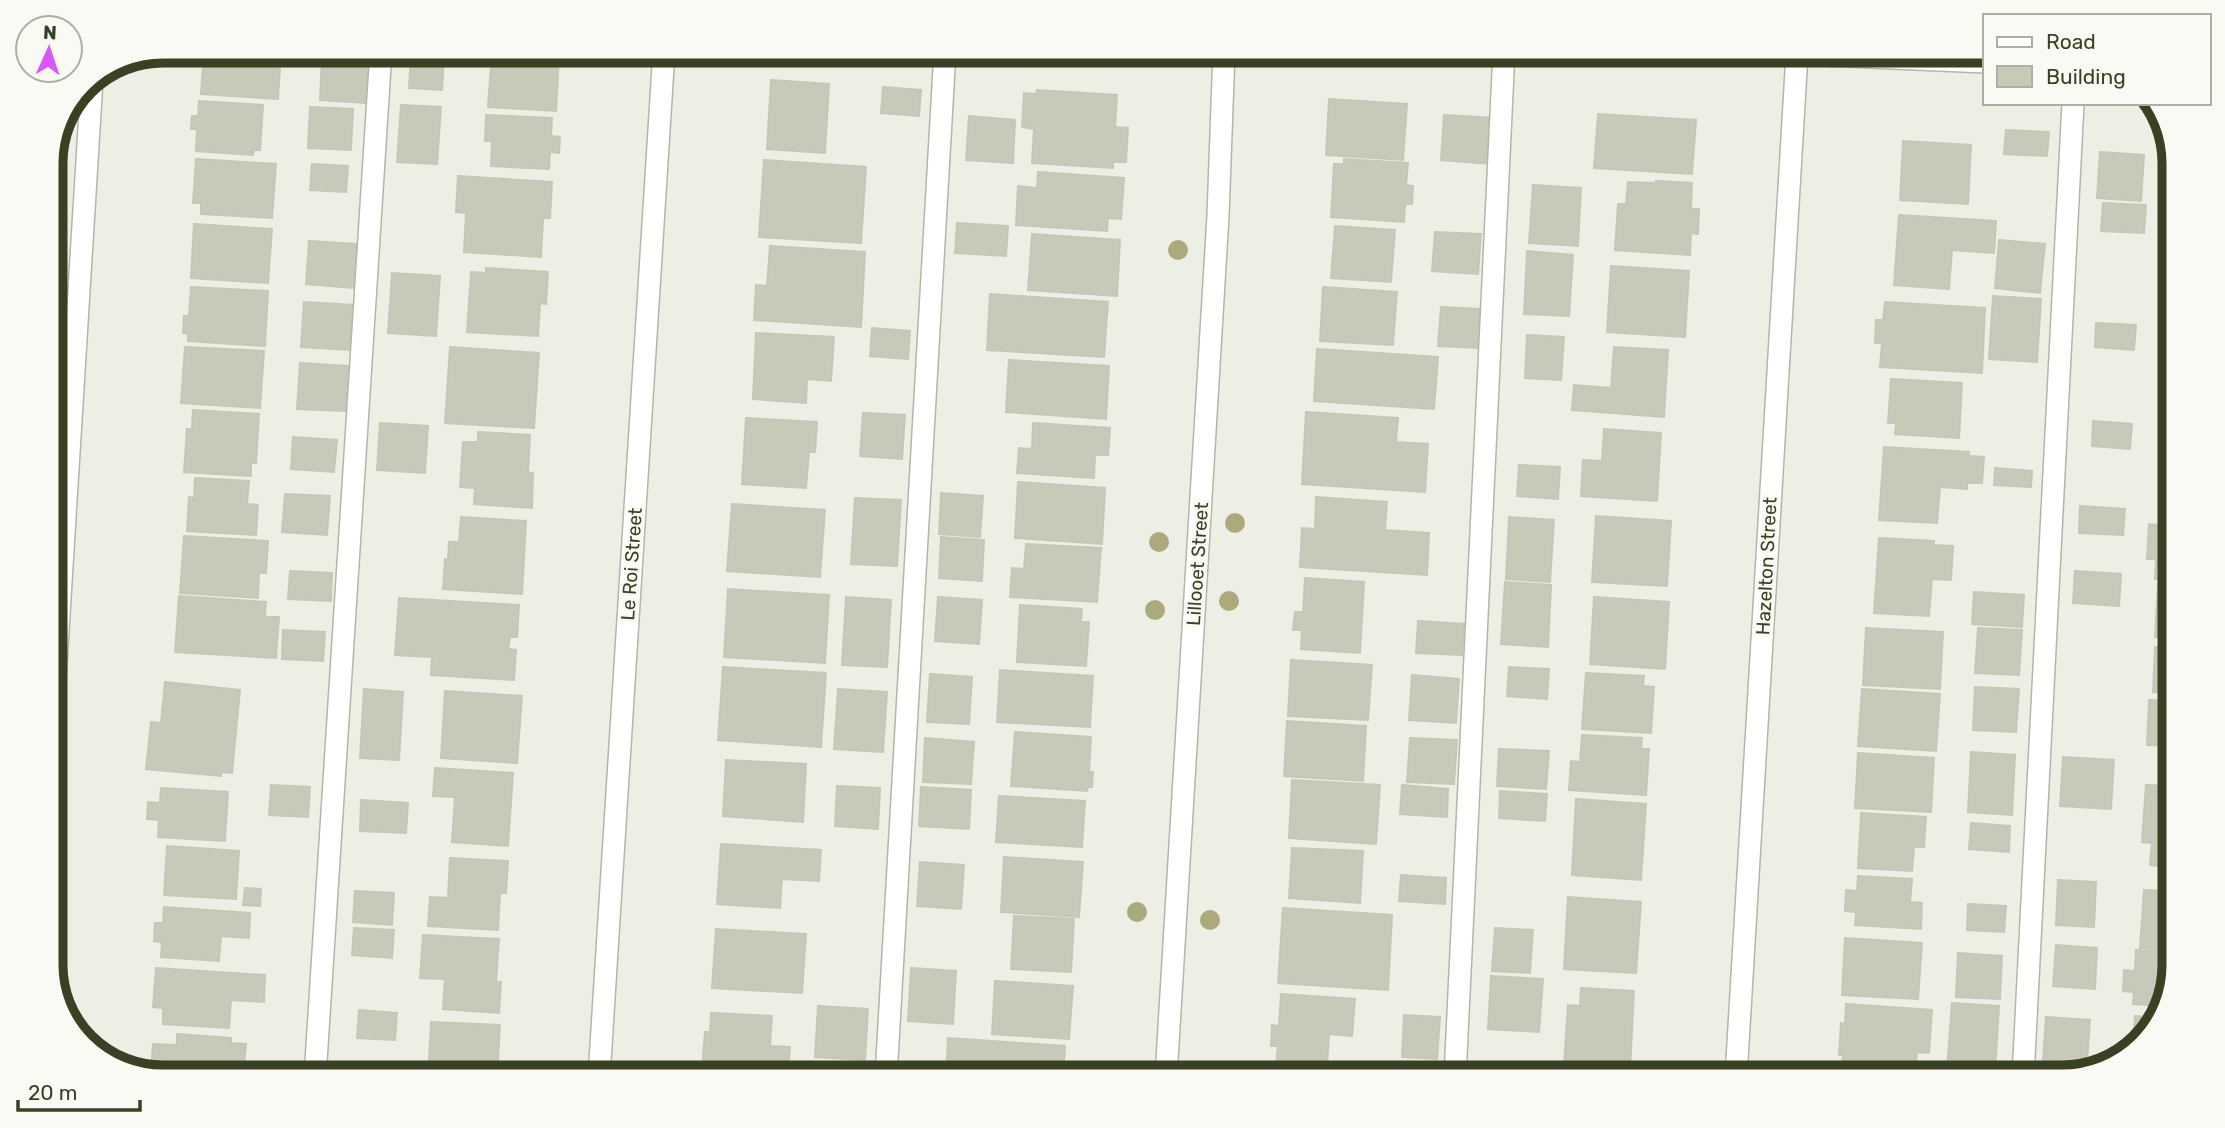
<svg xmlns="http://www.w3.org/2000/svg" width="2225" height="1128" font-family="Rubik,sans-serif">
<rect width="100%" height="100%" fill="#edeee4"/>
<!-- building -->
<g fill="#c8c9b9" stroke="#c6c8b6" stroke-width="2">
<polygon points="204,51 281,51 278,99 201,94"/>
<polygon points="492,52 559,57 556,111 488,107"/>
<polygon points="411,54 444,57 442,90 409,88"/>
<polygon points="322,58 369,61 366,103 320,100"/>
<polygon points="771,80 829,84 825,153 767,149"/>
<polygon points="883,87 921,90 919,116 881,113"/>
<polygon points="1037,90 1117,95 1115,127 1128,128 1126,162 1113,162 1113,168 1032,163 1034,129 1022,127 1024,93 1036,94"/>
<polygon points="1329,99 1407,104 1403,160 1326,155"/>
<polygon points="199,101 263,105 260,150 254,150 253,155 196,151 197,129 191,129 192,116 198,116"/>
<polygon points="401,105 441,107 437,164 397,162"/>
<polygon points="310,107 353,109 351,150 308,148"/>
<polygon points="1598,114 1696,120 1692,174 1594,168"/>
<polygon points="486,115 552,118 551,136 560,137 559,153 550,152 549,169 491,166 492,141 485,141"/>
<polygon points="1444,115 1494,118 1491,164 1441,160"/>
<polygon points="969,116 1015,120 1013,163 966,160"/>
<polygon points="2006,130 2049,132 2047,156 2004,154"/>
<polygon points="1903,141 1971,145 1968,204 1900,200"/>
<polygon points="2171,149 2174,156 2174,199 2168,199"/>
<polygon points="2100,152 2144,155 2141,201 2097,198"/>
<polygon points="196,159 276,164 272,218 201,214 201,203 193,203"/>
<polygon points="1344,159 1408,163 1406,185 1413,186 1412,204 1405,204 1404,222 1331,217 1334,164 1344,164"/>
<polygon points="764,160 866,167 861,243 759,237"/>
<polygon points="312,164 348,166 346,192 310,190"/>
<polygon points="1038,172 1124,178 1121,219 1108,218 1107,231 1016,225 1018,186 1037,188"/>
<polygon points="458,176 552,182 550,218 543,218 541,257 464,252 466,213 456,212"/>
<polygon points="1656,181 1692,183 1691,209 1699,209 1698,234 1691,233 1690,255 1615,250 1618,204 1626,204 1628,182 1656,183"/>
<polygon points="1533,185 1581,188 1578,246 1529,243"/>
<polygon points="2103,203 2146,205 2144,233 2101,231"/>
<polygon points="1899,215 1996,221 1994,253 1952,250 1949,289 1894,285"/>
<polygon points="957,223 1008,226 1006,256 955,253"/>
<polygon points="194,224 272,229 268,283 191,278"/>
<polygon points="1335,226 1395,230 1391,282 1331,278"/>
<polygon points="1435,232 1481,234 1478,274 1432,271"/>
<polygon points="1032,234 1120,240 1117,296 1028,290"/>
<polygon points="1999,240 2045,244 2040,293 1995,288"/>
<polygon points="309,241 357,244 354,288 306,284"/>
<polygon points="770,246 865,252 861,327 754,320 756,285 767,286"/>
<polygon points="1527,251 1573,255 1569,316 1524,314"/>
<polygon points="1611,266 1689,271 1685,337 1607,332"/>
<polygon points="486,268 548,272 546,304 540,303 538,336 467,332 471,272 486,273"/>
<polygon points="392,273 440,276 436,336 388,333"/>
<polygon points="191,287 268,291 265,346 188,341 188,334 183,333 184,316 189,316"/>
<polygon points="1323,287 1397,292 1393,345 1320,341"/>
<polygon points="990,294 1108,302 1104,357 987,350"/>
<polygon points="1993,296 2041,299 2037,362 1989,359"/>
<polygon points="304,302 353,305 350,350 301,347"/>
<polygon points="1885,302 1985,308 1982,373 1880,367 1882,343 1875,343 1876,320 1883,320"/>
<polygon points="1441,307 1480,309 1478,348 1438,346"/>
<polygon points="2096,323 2136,325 2134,350 2095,347"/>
<polygon points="872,328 910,331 908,359 870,356"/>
<polygon points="756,333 834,337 831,381 807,379 806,403 753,399"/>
<polygon points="1527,335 1564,337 1561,380 1525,378"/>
<polygon points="185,347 264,351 260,408 181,403"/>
<polygon points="450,347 539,353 534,428 445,423"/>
<polygon points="1614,347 1668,350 1664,417 1572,410 1574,385 1611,388"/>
<polygon points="1317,349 1438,357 1434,409 1314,401"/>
<polygon points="1009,360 1109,366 1106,419 1006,412"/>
<polygon points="300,363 348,366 345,411 297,409"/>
<polygon points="2174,378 2174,419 2172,418"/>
<polygon points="1891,379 1962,383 1959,438 1895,434 1896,423 1888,423"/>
<polygon points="193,410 259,414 256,463 251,463 251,476 184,472 187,429 192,429"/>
<polygon points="1306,412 1398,418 1396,442 1428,444 1425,492 1302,484"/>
<polygon points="863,413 905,415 902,459 860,456"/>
<polygon points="746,418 817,422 815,452 809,452 806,488 742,484"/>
<polygon points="2093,421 2132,424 2130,449 2092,446"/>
<polygon points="380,423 428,426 425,473 377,470"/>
<polygon points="1033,423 1110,428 1108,455 1095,455 1094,478 1017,473 1019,448 1032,449"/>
<polygon points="2172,427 2174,427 2174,509 2166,508"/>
<polygon points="1604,429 1661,433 1657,501 1581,496 1583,460 1602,461"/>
<polygon points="478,432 530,435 528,472 533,473 532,508 474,504 475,488 460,487 463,442 478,442"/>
<polygon points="293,437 337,440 334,472 291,469"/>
<polygon points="1884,447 1969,452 1969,456 1984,457 1982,483 1967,483 1967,489 1940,487 1937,523 1879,520"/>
<polygon points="1519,465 1560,467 1558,499 1517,496"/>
<polygon points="1995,468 2032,471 2031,487 1994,485"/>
<polygon points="195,478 249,481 247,504 258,505 256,535 187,531 189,497 194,498"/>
<polygon points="1018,482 1105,488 1102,544 1015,538"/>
<polygon points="941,493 983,496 980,537 939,534"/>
<polygon points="285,494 330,496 327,535 282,532"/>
<polygon points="1316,497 1387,502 1385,530 1429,533 1427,575 1300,567 1302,528 1315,529"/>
<polygon points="855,498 901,500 897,566 851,564"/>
<polygon points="732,504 825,510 820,577 727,571"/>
<polygon points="2080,506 2125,509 2123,535 2079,533"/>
<polygon points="1596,516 1671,521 1667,586 1592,582"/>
<polygon points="461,517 526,521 522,594 443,589 445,559 448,560 449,542 459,542"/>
<polygon points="1509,517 1554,520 1550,582 1506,579"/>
<polygon points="2171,518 2174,518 2174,580 2155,579 2156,559 2147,559 2149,524 2171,526"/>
<polygon points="184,536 268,541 266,573 259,573 258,598 180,593"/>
<polygon points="941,537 984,540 982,581 939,578"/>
<polygon points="1879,538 1934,541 1934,545 1953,546 1951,580 1932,579 1929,616 1874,613"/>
<polygon points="1026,544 1101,548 1097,602 1010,597 1012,568 1024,569"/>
<polygon points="290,571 332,573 331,601 288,599"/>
<polygon points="2075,571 2121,574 2119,606 2073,603"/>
<polygon points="1305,578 1364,582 1360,653 1301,649 1302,630 1293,630 1295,612 1303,612"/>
<polygon points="1505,582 1551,585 1548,647 1501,644"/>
<polygon points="2158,583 2174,584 2174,639 2155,637"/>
<polygon points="728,589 829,595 825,663 724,657"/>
<polygon points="1974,592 2024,595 2022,627 1972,624"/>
<polygon points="179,596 266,602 265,617 279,617 276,658 175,652"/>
<polygon points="846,597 891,600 887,667 842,665"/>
<polygon points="938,597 982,600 979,644 935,641"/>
<polygon points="1594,597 1669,602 1665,669 1590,664"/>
<polygon points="399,598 519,605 517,637 510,637 508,649 516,650 514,680 431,675 432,657 395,655"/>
<polygon points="1020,605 1082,609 1081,622 1089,622 1086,666 1017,662"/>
<polygon points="1418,621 1464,624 1462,655 1416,653"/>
<polygon points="1866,628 1943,632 1940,689 1863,685"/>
<polygon points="1978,628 2022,630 2019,675 1975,673"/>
<polygon points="283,630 325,632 323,661 282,659"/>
<polygon points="2155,647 2174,648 2174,693 2153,692"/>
<polygon points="1291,660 1372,665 1368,720 1288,716"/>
<polygon points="723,667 826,673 821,747 718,740"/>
<polygon points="1509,667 1549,669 1547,699 1507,696"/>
<polygon points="1000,670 1093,676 1090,727 997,722"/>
<polygon points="1586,673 1644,676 1643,686 1654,687 1651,733 1582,729"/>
<polygon points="930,674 972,677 969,724 927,722"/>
<polygon points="1412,675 1459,679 1456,723 1409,720"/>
<polygon points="165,682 240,690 232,773 221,772 221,776 146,769 151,722 161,723"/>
<polygon points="1975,687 2019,689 2016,732 1973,730"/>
<polygon points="364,689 403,692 399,760 360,758"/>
<polygon points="838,689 887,692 883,752 834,749"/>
<polygon points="1862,689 1940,694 1936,751 1858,746"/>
<polygon points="445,691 522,696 517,763 441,758"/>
<polygon points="2149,700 2174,701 2174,746 2147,745"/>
<polygon points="1287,721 1366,726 1363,781 1284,776"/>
<polygon points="1015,732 1091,737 1089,772 1093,772 1092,787 1088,787 1087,791 1011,786"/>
<polygon points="1582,735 1642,738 1641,749 1649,749 1646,795 1569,790 1571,761 1580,762"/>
<polygon points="925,738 974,742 971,784 923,782"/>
<polygon points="1410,738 1457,740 1454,784 1407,782"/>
<polygon points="1499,749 1549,751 1546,789 1497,786"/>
<polygon points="1971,752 2015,755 2012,815 1968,812"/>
<polygon points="1858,753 1934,758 1931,812 1855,808"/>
<polygon points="2063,757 2114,760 2111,809 2060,806"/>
<polygon points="726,760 806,764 803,822 723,816"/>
<polygon points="435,768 513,773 508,846 452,842 455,797 433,796"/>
<polygon points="1292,780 1380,785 1376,844 1289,838"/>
<polygon points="271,785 310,787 308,817 269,815"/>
<polygon points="1402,785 1448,789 1447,817 1400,814"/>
<polygon points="2146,785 2174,786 2174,867 2150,865 2152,843 2142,842"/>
<polygon points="837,786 880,788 878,829 835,826"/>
<polygon points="921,787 971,790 969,829 919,826"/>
<polygon points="161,788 228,792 225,841 158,837 159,820 147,819 148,802 160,803"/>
<polygon points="1500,791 1547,794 1545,821 1499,818"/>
<polygon points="999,796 1085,801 1082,847 996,842"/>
<polygon points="1576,799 1646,804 1641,880 1572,875"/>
<polygon points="361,800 408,803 406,833 360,831"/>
<polygon points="1861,813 1926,817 1924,847 1914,847 1912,871 1858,868"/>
<polygon points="1971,823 2010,826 2009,852 1969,849"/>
<polygon points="721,844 821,850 819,881 782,879 780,908 717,904"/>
<polygon points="167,846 239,851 236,899 164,895"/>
<polygon points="1292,848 1363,851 1360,903 1289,898"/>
<polygon points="1004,857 1083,862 1079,917 1001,912"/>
<polygon points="450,858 508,861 506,893 500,893 498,930 428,926 430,897 448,898"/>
<polygon points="920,862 964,865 961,909 917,906"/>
<polygon points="1401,875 1446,878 1445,904 1399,901"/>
<polygon points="1858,876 1912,879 1910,902 1922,903 1921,929 1855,925 1856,912 1845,911 1846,890 1857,891"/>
<polygon points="2058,880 2096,882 2094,927 2056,925"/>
<polygon points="245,888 261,889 260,906 243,905"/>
<polygon points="2144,890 2174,891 2174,950 2140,948"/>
<polygon points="355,891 394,893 392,925 353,922"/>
<polygon points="1568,897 1641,902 1636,973 1564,969"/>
<polygon points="1968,904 2006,906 2004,932 1967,930"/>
<polygon points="164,907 250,913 249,938 221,936 219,961 161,957 162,942 154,941 155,923 163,923"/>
<polygon points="1283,908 1392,915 1388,990 1278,983"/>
<polygon points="1014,916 1074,919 1071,972 1011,969"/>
<polygon points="354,928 394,930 392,958 352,955"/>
<polygon points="1495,928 1533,930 1530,973 1492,971"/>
<polygon points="716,929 806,934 802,993 712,988"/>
<polygon points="423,935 499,939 496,982 501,982 499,1013 443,1009 445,979 420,978"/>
<polygon points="1845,938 1922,943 1918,999 1842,995"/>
<polygon points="2056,945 2097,948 2095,989 2053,986"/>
<polygon points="2136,950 2174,952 2174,965 2165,1006 2133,1004 2134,992 2123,991 2124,970 2135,971"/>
<polygon points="1958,953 2002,956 2000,999 1956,997"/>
<polygon points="156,968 265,975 264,1002 231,1000 229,1028 163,1024 163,1008 153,1007"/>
<polygon points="911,968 956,971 953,1024 908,1021"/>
<polygon points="1491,976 1543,979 1539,1032 1488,1029"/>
<polygon points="995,981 1073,986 1069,1039 992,1034"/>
<polygon points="1581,988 1634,991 1630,1069 1564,1065 1568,1005 1580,1006"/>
<polygon points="1281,994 1355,999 1352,1036 1329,1034 1327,1066 1276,1064 1278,1046 1271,1046 1272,1025 1279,1026"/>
<polygon points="1952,1003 1999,1006 1995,1071 1947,1069"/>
<polygon points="1846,1004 1932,1010 1929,1053 1917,1052 1915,1077 1841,1077 1843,1055 1839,1055 1841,1023 1845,1024"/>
<polygon points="818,1006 868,1009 865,1060 815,1057"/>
<polygon points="359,1010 397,1013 395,1040 357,1038"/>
<polygon points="711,1013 772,1016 770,1046 790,1047 788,1074 702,1069 705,1032 710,1032"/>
<polygon points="1404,1015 1440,1017 1437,1059 1402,1057"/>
<polygon points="2135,1016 2160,1018 2133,1048"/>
<polygon points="2046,1017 2090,1020 2087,1062 2043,1060"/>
<polygon points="431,1022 500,1025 497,1077 428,1077"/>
<polygon points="177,1034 231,1038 231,1043 246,1044 243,1077 163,1077 151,1074 153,1044 177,1045"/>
<polygon points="948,1038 1065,1046 1063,1077 946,1077"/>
<polygon points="2037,1063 2090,1067 2090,1069 2062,1077 2036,1077"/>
<polygon points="253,1070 284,1072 283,1077 252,1077"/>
<polygon points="1478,1072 1522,1075 1522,1077 1478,1077"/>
<polygon points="1387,1074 1429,1077 1386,1077"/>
</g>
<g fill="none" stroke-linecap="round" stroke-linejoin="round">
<!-- minor casing -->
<g stroke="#b3b7a6" stroke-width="24">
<g id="minor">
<polyline points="1735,51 1985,62"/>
<polyline points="51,744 92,80"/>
<polyline points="315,1077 381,51"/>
<polyline points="599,1077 664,51"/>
<polyline points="886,1077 945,51"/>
<polyline points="1166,1077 1218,216 1224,51"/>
<polyline points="1455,1077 1504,51"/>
<polyline points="1736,1077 1797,54"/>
<polyline points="2023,1077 2073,103"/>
</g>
</g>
<!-- minor -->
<use href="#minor" stroke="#fff" stroke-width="21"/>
</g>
<!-- trees -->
<g fill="#acaa7d">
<circle cx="1178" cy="250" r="10"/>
<circle cx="1235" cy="523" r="10"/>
<circle cx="1159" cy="542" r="10"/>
<circle cx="1229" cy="601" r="10"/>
<circle cx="1155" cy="610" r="10"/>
<circle cx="1137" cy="912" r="10"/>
<circle cx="1210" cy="920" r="10"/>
</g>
<g text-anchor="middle" stroke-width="6" stroke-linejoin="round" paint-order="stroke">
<!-- street labels -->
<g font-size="19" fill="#384122" stroke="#fafaf5">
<text transform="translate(631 564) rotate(-86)" y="7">Le Roi Street</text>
<text transform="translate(1197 564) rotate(-86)" y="7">Lillooet Street</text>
<text transform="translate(1766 566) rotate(-87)" y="7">Hazelton Street</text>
</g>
</g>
<!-- crop -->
<path d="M0 0H2225V1128H0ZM163 63H2062A100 100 0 0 1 2162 163V965A100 100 0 0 1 2062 1065H163A100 100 0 0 1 63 965V163A100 100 0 0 1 163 63Z" fill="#fafaf5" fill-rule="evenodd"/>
<path fill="none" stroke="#384122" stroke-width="9" d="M163 63H2062A100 100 0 0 1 2162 163V965A100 100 0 0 1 2062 1065H163A100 100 0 0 1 63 965V163A100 100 0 0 1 163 63Z"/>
<!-- legend -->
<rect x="1983" y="14" width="228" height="91" fill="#fafaf5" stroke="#acb0a1" stroke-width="2"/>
<rect x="1997" y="37" width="35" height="10" fill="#ffffff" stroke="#acb0a1" stroke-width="2"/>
<text x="2046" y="49" font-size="21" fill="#384122">Road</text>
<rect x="1997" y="66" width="35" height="21" fill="#c8c9b9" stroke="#acb0a1" stroke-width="2"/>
<text x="2046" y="84" font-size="21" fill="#384122">Building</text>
<!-- north arrow -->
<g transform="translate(49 49) rotate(3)"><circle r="33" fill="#fafaf5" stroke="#acb0a1" stroke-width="2"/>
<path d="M0-5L12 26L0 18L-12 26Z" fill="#da56fa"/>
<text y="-10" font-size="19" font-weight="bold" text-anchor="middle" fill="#384122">N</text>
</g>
<!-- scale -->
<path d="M18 1100v10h122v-10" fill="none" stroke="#384122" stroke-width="3.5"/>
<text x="28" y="1100" font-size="21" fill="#384122" stroke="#fafaf5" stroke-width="5" paint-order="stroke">20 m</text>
</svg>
